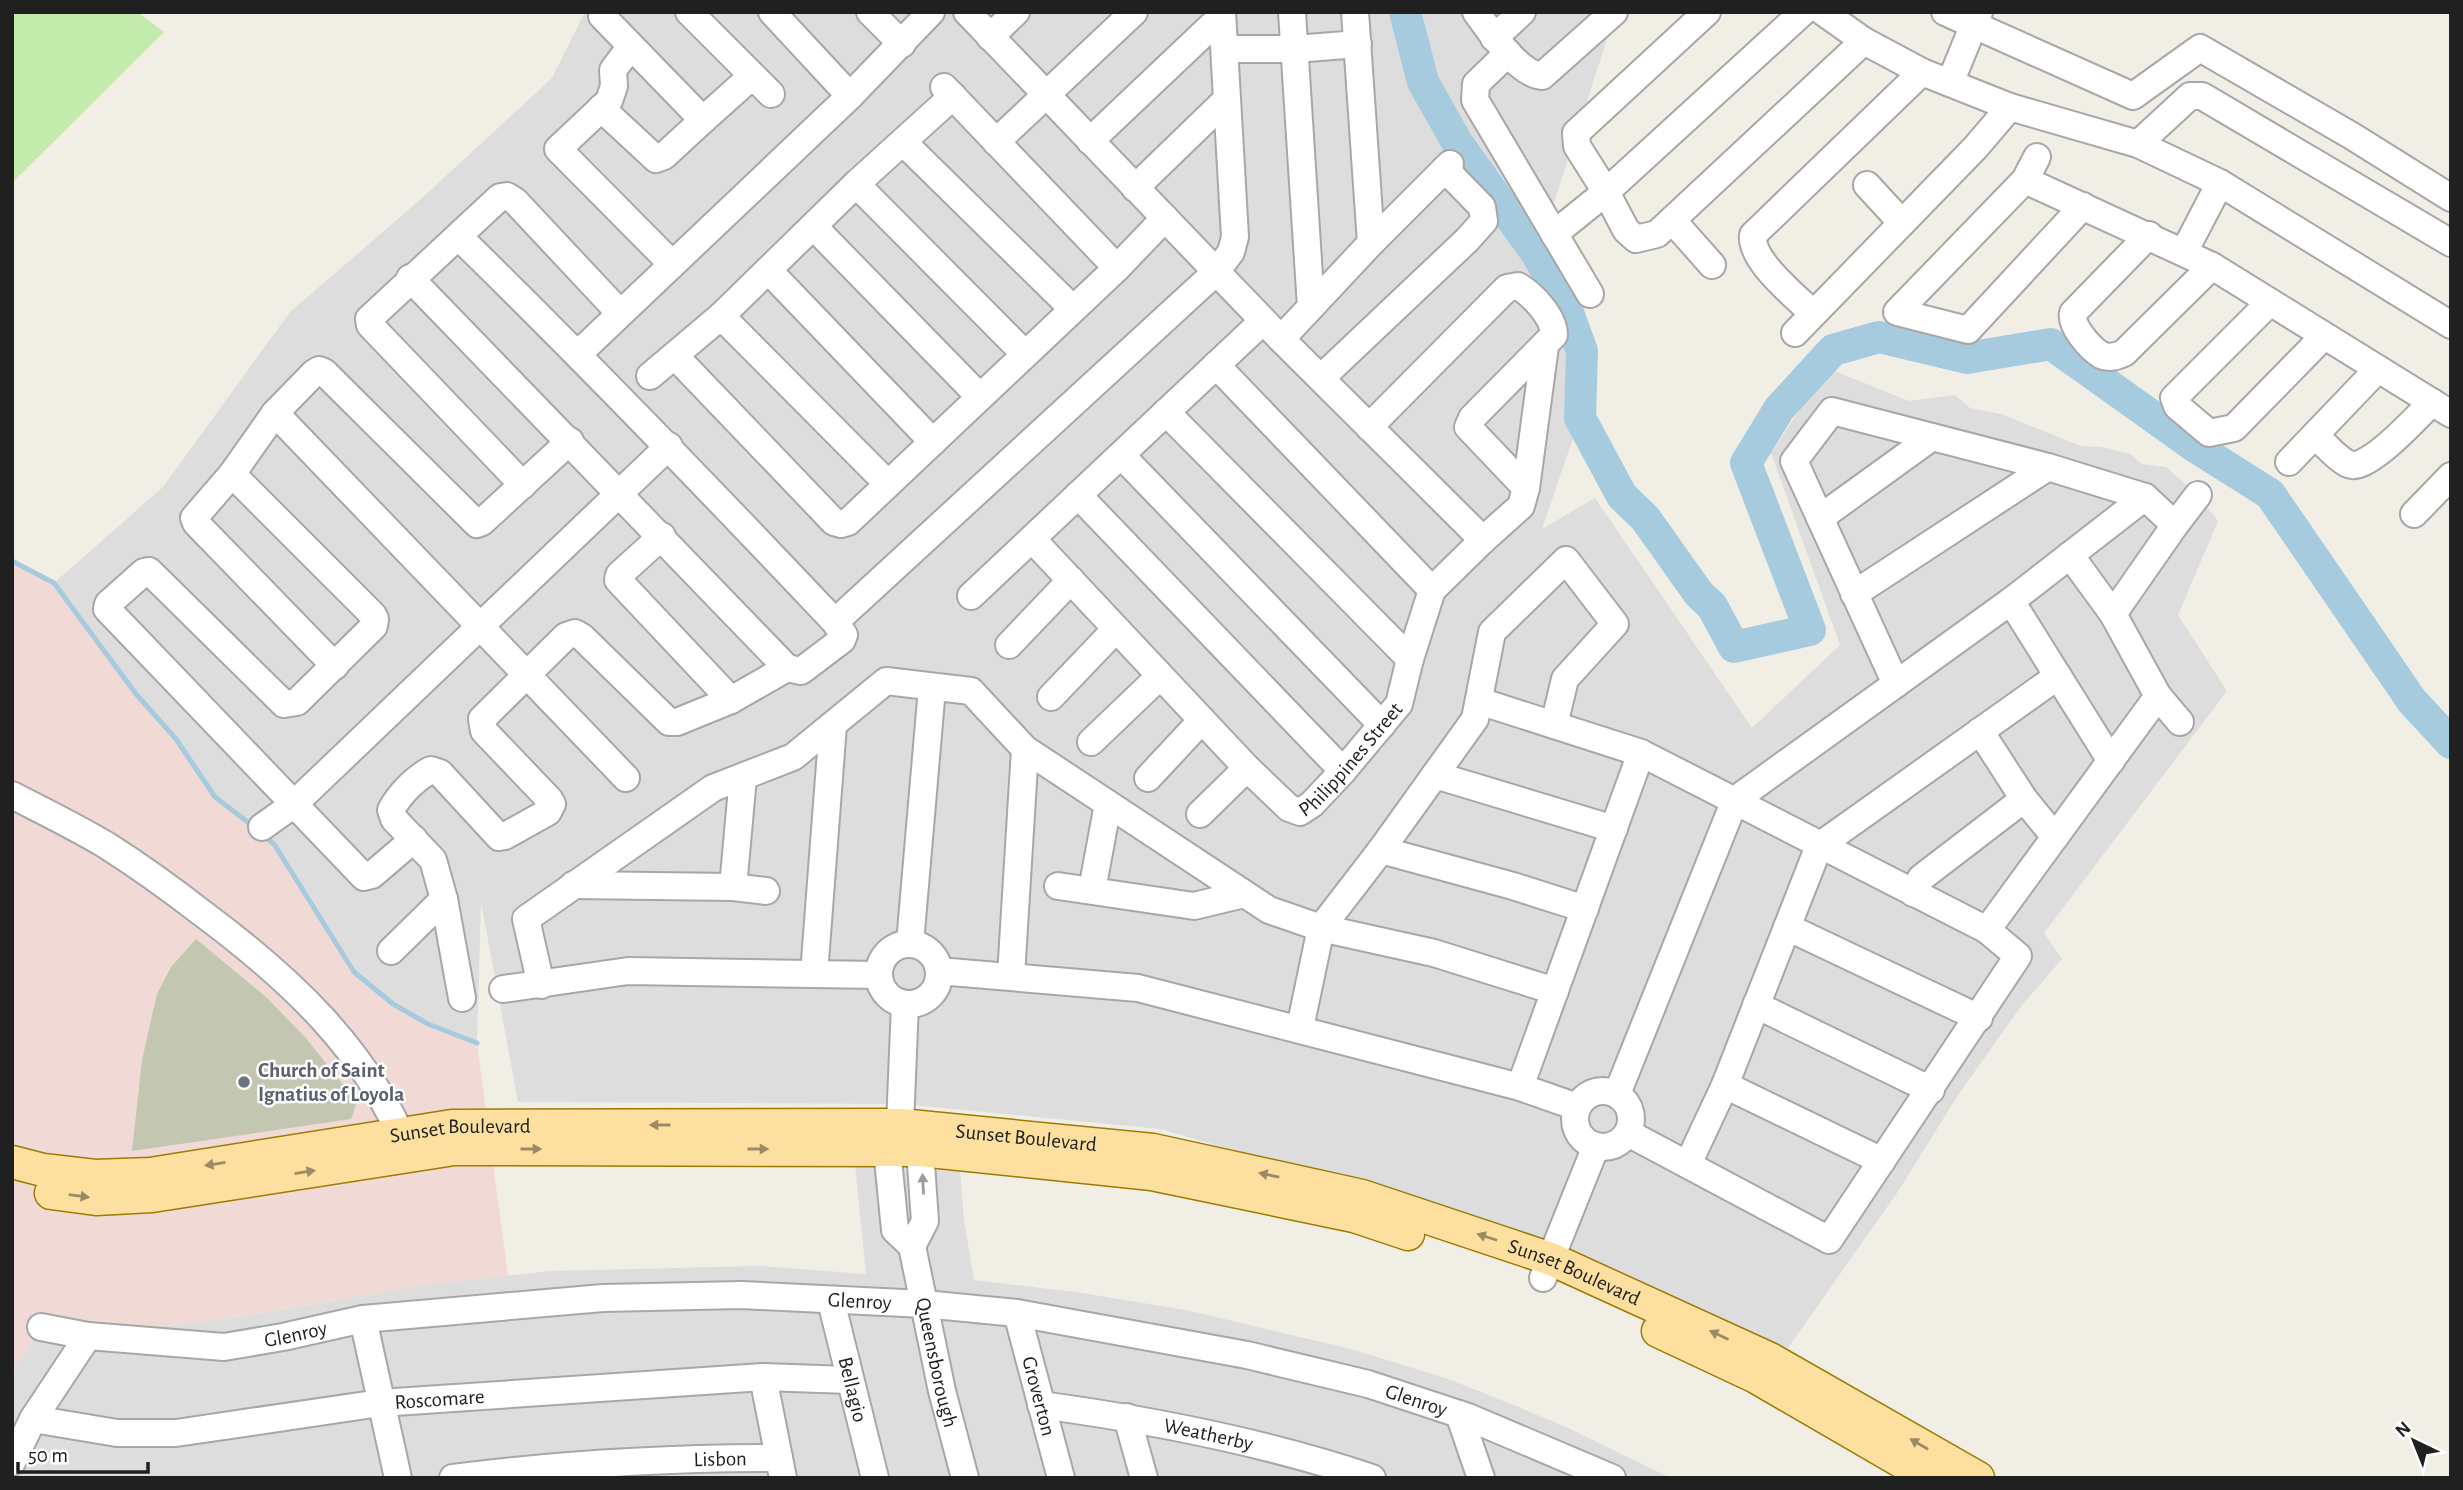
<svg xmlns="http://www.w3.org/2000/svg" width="2463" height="1490" font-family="'Alegreya Sans',sans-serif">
<rect width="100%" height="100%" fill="#f1eee6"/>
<!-- residential -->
<g fill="#dedddd">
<polygon points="585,12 1616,12 1537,254 1567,310 1582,351 1580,418 1542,529 1595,498 1752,728 1840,645 1771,453 1827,368 1909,401 1955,395 1970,408 2001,414 2081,446 2101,447 2130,454 2142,464 2166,467 2198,495 2218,521 2178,615 2227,691 2044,933 2062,959 2022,1005 1958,1095 1899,1190 1788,1348 1779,1347 1557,1243 1160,1129 901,1104 518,1102 481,902 477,1043 428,1024 393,1004 354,972 274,844 215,797 176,739 136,694 54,583 163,487 290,312 421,199 552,78"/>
<polygon points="855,1165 960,1171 964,1220 974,1280 1082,1293 1186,1310 1355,1350 1451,1380 1511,1404 1566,1427 1671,1478 12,1478 12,1373 45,1320 129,1328 180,1324 232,1318 430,1284 550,1271 760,1266 866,1274"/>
</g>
<!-- commercial -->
<polygon fill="#f1dad6" points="12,561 54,583 136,694 176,739 215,797 274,844 354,974 393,1004 428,1024 477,1043 508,1276 430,1284 232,1318 180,1324 129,1328 45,1320 12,1373"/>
<!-- construction -->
<polygon fill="#c3c6b1" points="196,939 266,997 305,1037 357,1102 351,1119 132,1151 142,1060 157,994 171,967"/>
<!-- grass -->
<polygon fill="#c3ebac" points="12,12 137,12 164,32 12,183"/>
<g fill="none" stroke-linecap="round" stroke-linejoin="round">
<!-- stream -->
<g stroke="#a6cbdf" stroke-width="5">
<polyline points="12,561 54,583 136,694 176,739 215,797 254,827"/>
<polyline points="264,836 274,844 354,972 393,1004 428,1024 477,1043"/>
</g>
<!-- river -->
<polyline stroke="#a6cbdf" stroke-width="32" points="1405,12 1423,82 1458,144 1537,254 1567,310 1582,351 1580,418 1622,496 1645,518 1699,594 1712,606 1734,647 1810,630 1746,463 1779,409 1833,350 1879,337 1967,358 2051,344 2194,446 2270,494 2412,701 2451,743"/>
<!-- minor casing -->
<g stroke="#a7a7a7" stroke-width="30">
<g id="minor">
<polyline points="689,12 771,94"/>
<polyline points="772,12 850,96"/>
<polyline points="870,12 902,44"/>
<polyline points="967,12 1281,339 1483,540"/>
<polyline points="1292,12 1311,307"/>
<polyline points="1355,12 1371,243"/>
<path d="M 1476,12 C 1490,31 1518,74 1542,76 L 1614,12"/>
<polyline points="1707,12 1576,133 1577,146 1606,192 1626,230 1636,239 1657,234 1864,41"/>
<polyline points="1823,12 1864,41 1922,72 2010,107 2138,144 2220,183 2451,325"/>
<polyline points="1945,12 2133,96 2200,48 2352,136 2451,198"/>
<polyline points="990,37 1016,12"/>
<polyline points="1494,38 1522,12"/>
<polyline points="631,46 613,70 614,86 609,101 558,149 671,263"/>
<polyline points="1225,49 1295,49 1358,44"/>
<polyline points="1508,53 1476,84 1475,100 1590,294"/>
<polyline points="1950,83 1979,12"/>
<polyline points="944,87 1117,268"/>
<polyline points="601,108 656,159 664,156 703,120 602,16"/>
<polyline points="703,120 752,76"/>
<polyline points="1090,141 1222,16"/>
<polyline points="903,142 1072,308"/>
<polyline points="996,142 1134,12"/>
<polyline points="2138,144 2190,96 2202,96 2451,243"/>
<polyline points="2037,157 2025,180 1897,312 1968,330 2083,206"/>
<polyline points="2025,180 2212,266 2451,414"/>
<polyline points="856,184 1025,354"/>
<polyline points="1867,185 1902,223"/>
<polyline points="1135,188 1226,100"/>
<polyline points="1672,220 1712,265"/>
<polyline points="814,227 980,397"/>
<polyline points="1554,234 1606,192 1803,12"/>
<path d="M 2149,235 L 2073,313 C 2070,326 2090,348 2101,355 C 2109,359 2117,356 2124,353 L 2212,266"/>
<polyline points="2184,252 2220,183"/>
<polyline points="768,270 933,442"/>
<path d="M 410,278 L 787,668 L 801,671 L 842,640 L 844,635 L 835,622 C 712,492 588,363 459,237"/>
<polyline points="2270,302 2174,398 2177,406 2209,433 2234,428 2324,336"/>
<path d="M 1813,314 C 1796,296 1750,261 1753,235 L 1922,72"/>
<polyline points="721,316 888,484"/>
<polyline points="1795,333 1975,148 2010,107"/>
<polyline points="1281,339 1371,243 1450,164"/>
<polyline points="578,354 850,96 931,12"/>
<polyline points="675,356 834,522 841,524 848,522 1117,268 1165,218"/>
<polyline points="1216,365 1432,590"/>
<polyline points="650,376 721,316 856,184 953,96"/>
<polyline points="1321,378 1467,240 1484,221 1482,207 1445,169"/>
<polyline points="1166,412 1410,659"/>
<polyline points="275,413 626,778"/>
<path d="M 1369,427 L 1507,288 L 1518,286 C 1533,295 1554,317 1554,335 L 1472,418 L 1468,427 L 1526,488"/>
<path d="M 2315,435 C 2325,444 2336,458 2348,464 C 2366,474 2418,416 2432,402"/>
<polyline points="1121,455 1382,725"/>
<polyline points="2289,462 2378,369"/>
<polyline points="232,474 373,615 375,619 374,626 297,702 284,704 149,571 144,572 108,604 107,609 364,877 372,875 414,839"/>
<polyline points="523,485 370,325 369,319 500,197 507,196 515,201 620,313"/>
<polyline points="1078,495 1343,771"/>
<polyline points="2414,514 2451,476"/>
<polyline points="1820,518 1932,437"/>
<polyline points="2175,525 2198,495"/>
<polyline points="662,536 619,575 618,580 731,700"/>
<path id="s1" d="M 1032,539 L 1247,768 L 1289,808 L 1300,812 L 1312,804 L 1343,771 L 1399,704 L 1410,659 L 1432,590 L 1483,540 L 1521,506 L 1526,488 L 1545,346"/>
<polyline points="2070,555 2113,614"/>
<polyline points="1854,594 2048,467"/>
<polyline points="971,596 1263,321"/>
<polyline points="2011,601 2111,761"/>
<polyline points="835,622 1216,272 1231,252 1235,237 1222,12"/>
<polyline points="1009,645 1071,580"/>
<polyline points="335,666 196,523 194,518 232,474 275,413 314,373 319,370 324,372 477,524 482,522 570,441"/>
<polyline points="1896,684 1794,461 1832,411 2048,467 2145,497 2175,525 2113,614 2158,696 1987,930"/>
<polyline points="2158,696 2180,722"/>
<polyline points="1051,697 1116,629"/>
<polyline points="1479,701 1641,753 1987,930 2018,956 1829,1240 1628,1133"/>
<polyline points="1980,731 2024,799 2055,837"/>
<polyline points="1091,742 1160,676"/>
<polyline points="1435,775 1614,829"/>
<polyline points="1148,778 1202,720"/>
<path d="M 12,795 C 43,811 76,827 106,845 C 139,866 171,889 202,913 C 288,977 368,1050 408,1152"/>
<polyline points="1200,814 1247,768"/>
<polyline points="262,827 293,805 669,446"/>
<polyline points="1381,850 1513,886 1585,909"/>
<polyline points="573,885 733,887 766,891"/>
<polyline points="1058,886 1194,906 1244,894"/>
<polyline points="733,887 743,777"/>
<polyline points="1092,890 1108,804"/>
<polyline points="1913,893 1921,878 2024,799"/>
<polyline points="1787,927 1979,1018"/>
<polyline points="910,943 932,688"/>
<circle cx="909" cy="974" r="30"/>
<polyline points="391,951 444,899"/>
<polyline points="939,971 1138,988 1520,1087 1577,1107"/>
<polyline points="814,974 833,725"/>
<polyline points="1011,976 1025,749"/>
<polyline points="541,985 526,919 713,788 793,757 886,681 971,691 1025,749 1269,910 1321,928 1434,953 1555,991"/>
<polyline points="503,989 628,971 878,975"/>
<path d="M 462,998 L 444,899 L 433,860 L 394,819 L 391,810 C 399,795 415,778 431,770 L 440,773 L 499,837 L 505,836 L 548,812 L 552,804 L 549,799 L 484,731 L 482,719 L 566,636 L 575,633 L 582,637 L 669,722 L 677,722 L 731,700 L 787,668"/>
<polyline points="905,1004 900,1125 887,1149 895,1230 912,1246"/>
<polyline points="1756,1005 1931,1090"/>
<polyline points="1300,1028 1321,928 1381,850 1475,719 1492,632 1566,560 1615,624 1565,679 1554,725"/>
<polyline points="1725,1085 1882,1161"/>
<polyline points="1520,1087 1641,753"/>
<circle cx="1603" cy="1119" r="28"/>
<polyline points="1617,1094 1735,800 2011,601 2145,497"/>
<polyline points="909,1136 920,1150 925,1221 912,1246"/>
<polyline points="1688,1164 1725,1085 1819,846 2058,676"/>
<path id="s2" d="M 912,1246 L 942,1391 L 965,1478"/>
<polyline points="1543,1278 1596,1146"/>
<path id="s3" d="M 831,1301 L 875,1478"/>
<path id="s4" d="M 1017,1313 L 1061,1478"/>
<polyline points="363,1319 398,1478"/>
<path id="s5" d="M 41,1327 L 88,1336 L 224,1347 L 283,1337 L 363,1319 L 603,1298 L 741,1295 L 924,1304 L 1017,1313 L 1247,1355 L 1368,1384 L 1468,1417 L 1612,1478"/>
<polyline points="763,1377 783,1478"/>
<path id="s6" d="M 1041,1405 C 1152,1420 1265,1442 1372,1478"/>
<polyline points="1459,1414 1481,1478"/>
<polyline points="1127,1417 1144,1478"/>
<path id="s7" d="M 33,1419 L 117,1433 L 176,1433 L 380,1403 L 763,1377 L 849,1380"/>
<polyline points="12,1462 33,1419 88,1336"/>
<path id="s8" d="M 453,1478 C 561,1464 670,1458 779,1458"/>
</g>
</g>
<!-- major casing -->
<g stroke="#9c7b00" stroke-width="35">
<g id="major">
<path id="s9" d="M 12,1162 L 43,1170 L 95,1176 L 150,1174 L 452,1126 L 900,1125 L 1153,1150 L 1362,1196 L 1551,1259 L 1770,1359 L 1978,1478"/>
<polyline points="51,1193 96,1199 152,1196 454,1149 920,1150 1152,1174 1354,1216 1408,1234"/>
<polyline points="1658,1331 1756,1377 1930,1478"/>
</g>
</g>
<!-- minor -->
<use href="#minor" stroke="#fff" stroke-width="26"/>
<!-- major -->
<use href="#major" stroke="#fde09f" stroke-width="32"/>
</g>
<!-- one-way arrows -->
<defs><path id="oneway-solid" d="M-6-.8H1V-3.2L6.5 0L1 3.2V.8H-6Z" transform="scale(1.75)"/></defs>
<g fill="#9a8a66">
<use href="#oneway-solid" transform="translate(660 1125) rotate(180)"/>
<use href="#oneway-solid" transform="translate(531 1149)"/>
<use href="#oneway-solid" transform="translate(758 1149)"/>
<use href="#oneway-solid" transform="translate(215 1164) rotate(171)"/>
<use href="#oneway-solid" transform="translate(305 1172) rotate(-9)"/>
<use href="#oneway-solid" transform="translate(1269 1175) rotate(-168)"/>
<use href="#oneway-solid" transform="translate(79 1196) rotate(7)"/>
<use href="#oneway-solid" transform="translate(1487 1237) rotate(-162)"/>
<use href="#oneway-solid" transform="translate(1719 1335) rotate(-155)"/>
<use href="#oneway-solid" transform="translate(1919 1444) rotate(-150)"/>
</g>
<use fill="#9b9b9b" href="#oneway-solid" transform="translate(923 1184) rotate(-93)"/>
<!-- markers -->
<circle fill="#6b7280" stroke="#fff" stroke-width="2.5" cx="244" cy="1082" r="7"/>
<g text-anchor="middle" stroke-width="5" stroke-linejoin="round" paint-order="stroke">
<!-- street labels -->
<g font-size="21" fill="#202020" stroke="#fff">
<text dy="7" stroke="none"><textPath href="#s1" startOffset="457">Philippines Street</textPath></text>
<text dy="7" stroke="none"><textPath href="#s9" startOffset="453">Sunset Boulevard</textPath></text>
<text dy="7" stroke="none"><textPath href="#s9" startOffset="1020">Sunset Boulevard</textPath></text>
<text dy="7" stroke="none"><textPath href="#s9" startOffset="1587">Sunset Boulevard</textPath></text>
<text dy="7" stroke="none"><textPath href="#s5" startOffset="824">Glenroy</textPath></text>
<text dy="7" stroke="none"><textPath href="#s5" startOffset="257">Glenroy</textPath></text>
<text dy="7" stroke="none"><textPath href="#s2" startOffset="119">Queensborough</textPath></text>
<text dy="7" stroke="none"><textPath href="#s3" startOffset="91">Bellagio</textPath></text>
<text dy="7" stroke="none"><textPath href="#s4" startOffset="86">Groverton</textPath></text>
<text dy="7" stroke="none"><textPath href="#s7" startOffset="410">Roscomare</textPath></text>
<text dy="7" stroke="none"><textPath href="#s5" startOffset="1391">Glenroy</textPath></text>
<text dy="7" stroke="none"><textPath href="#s6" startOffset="170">Weatherby</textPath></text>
<text dy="7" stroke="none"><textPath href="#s8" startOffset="268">Lisbon</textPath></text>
</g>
<!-- worship labels -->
<g font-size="21" font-weight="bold" fill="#5b616d" stroke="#fff" text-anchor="start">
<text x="258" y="1077">Church of Saint<tspan x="258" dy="24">Ignatius of Loyola</tspan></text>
</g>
</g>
<!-- border -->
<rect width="2463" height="1490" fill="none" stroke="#202020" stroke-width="28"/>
<!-- north arrow -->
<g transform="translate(2414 1441) rotate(317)" stroke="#ffffff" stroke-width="5" paint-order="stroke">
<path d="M0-5L12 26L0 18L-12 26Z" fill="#202020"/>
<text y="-10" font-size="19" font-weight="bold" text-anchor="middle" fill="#202020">N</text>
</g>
<!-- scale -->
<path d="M18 1462v10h130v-10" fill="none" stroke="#202020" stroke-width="3.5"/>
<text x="28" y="1462" font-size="21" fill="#202020" stroke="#ffffff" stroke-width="5" paint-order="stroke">50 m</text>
</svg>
